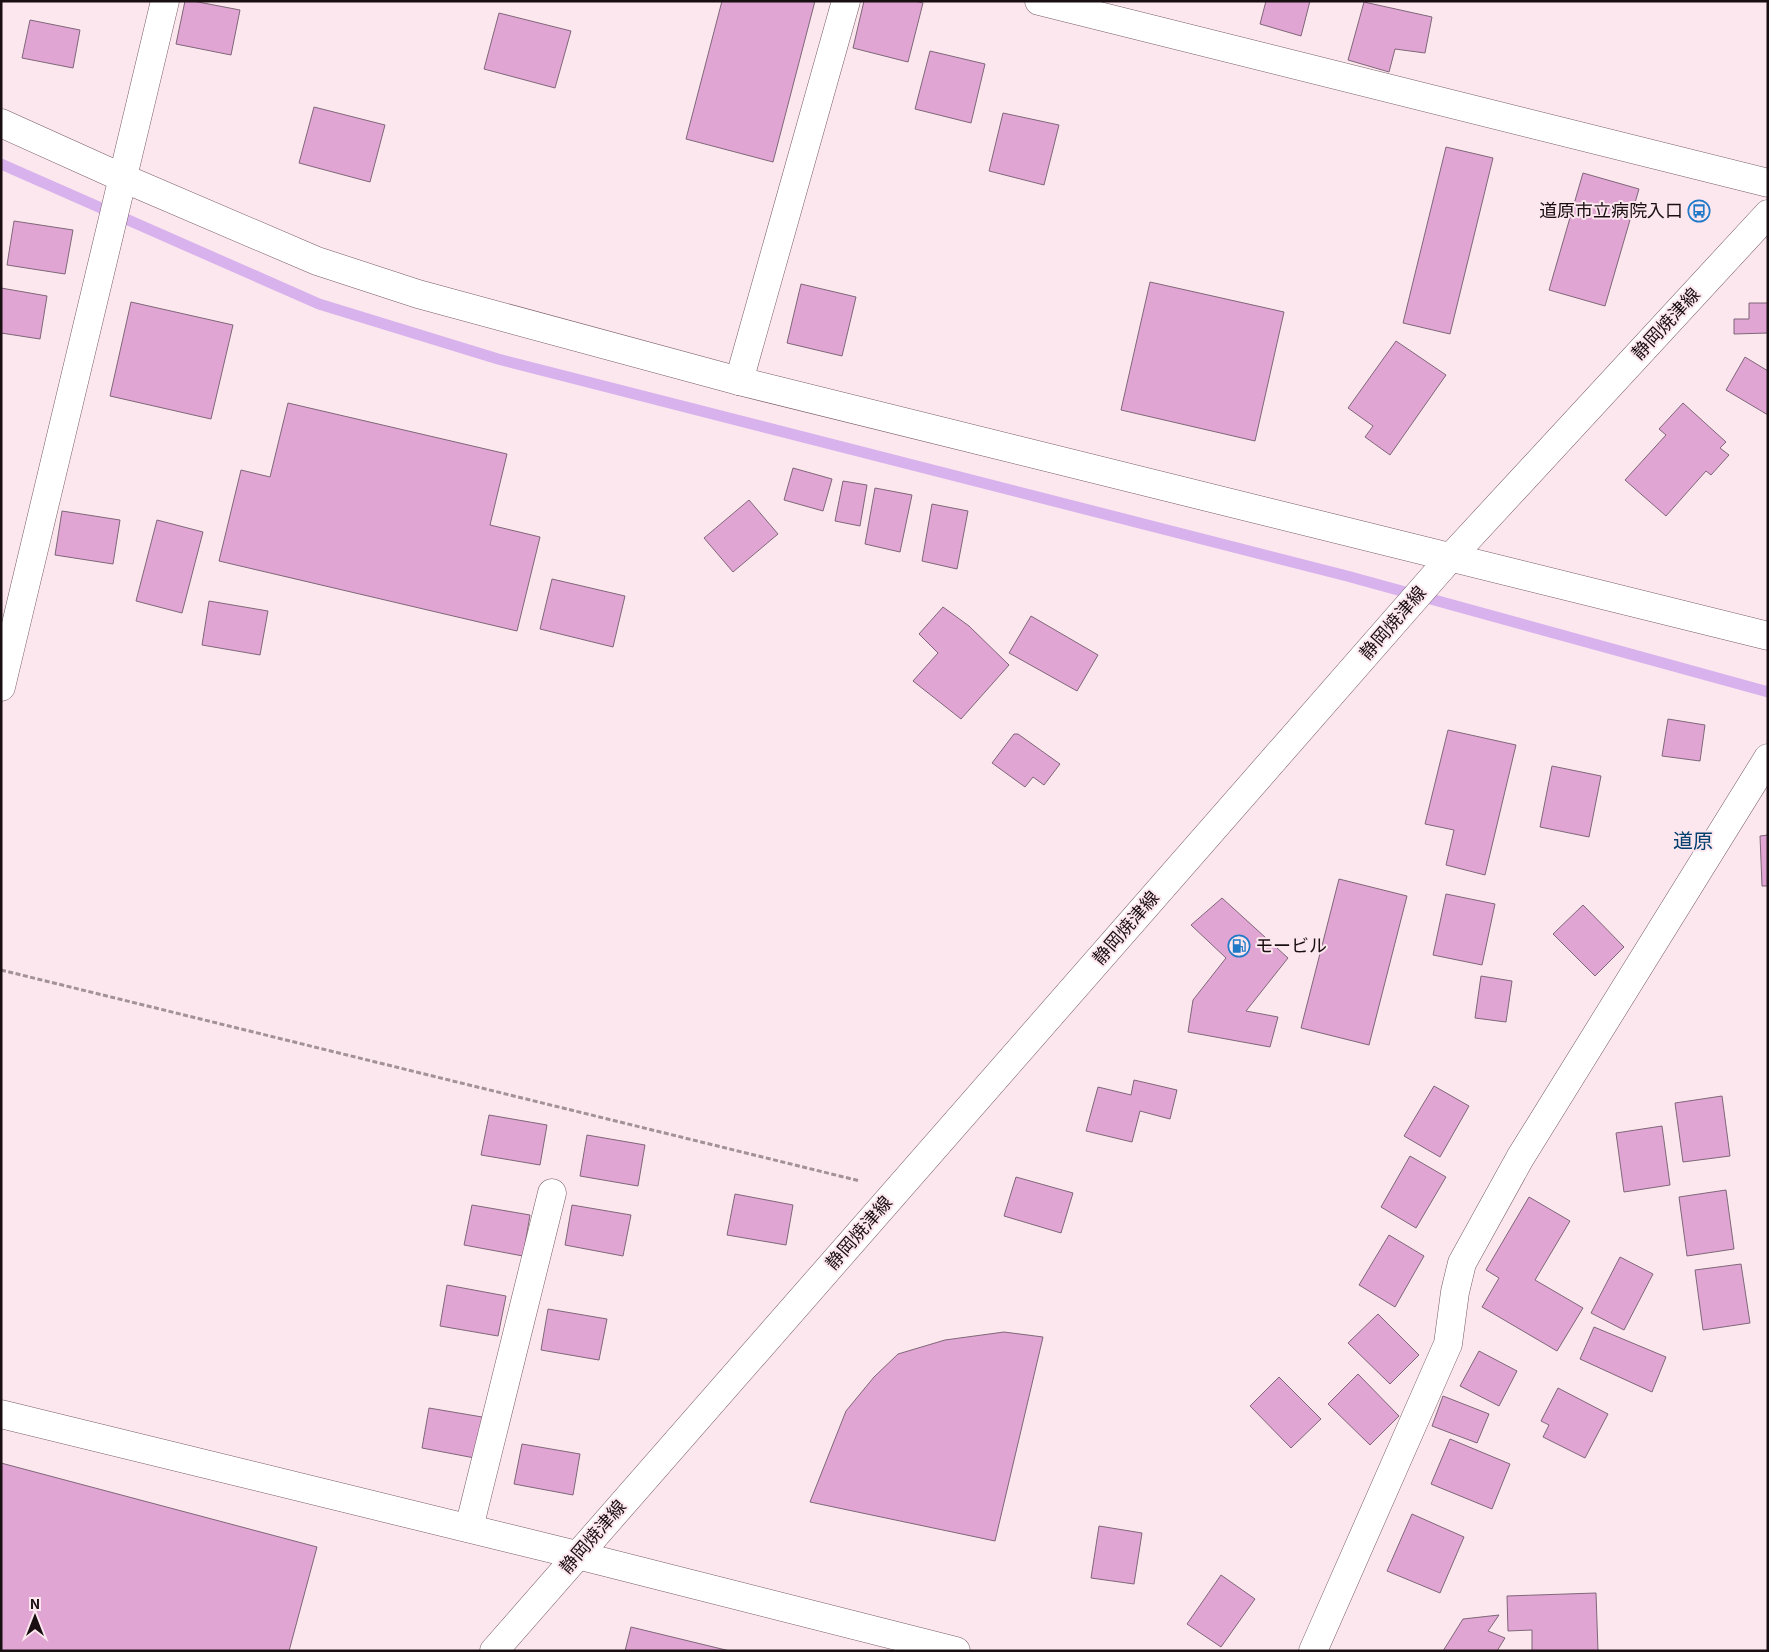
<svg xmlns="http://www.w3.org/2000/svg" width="1769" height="1652" font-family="Georgia,'Noto Sans JP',serif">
<rect width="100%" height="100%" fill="#fce7ee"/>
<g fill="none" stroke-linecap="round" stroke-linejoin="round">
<!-- stream -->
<polyline stroke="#d8b2ed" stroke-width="11" points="1,164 319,304 498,359 1347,576 1768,692"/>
</g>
<!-- building -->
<g fill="#e0a5d3" stroke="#7f6779">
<polygon points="185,1 193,1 240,10 231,55 176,44"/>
<polygon points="722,1 815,1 773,162 686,139"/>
<polygon points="864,1 915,1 923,3 908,62 853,48"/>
<polygon points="1266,1 1310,1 1301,36 1260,24"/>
<polygon points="1364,2 1432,17 1425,53 1395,49 1389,72 1348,60"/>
<polygon points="499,13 571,31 555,88 484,69"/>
<polygon points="30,20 80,30 73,68 22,58"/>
<polygon points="930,51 985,64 971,123 915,109"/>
<polygon points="314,107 385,125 370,182 299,163"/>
<polygon points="1003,113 1059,125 1044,185 989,171"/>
<polygon points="1446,147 1493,158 1450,334 1403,323"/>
<polygon points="1583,173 1639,189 1605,306 1549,290"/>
<polygon points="14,221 73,230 65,274 7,265"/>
<polygon points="1150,282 1284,312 1255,441 1121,410"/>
<polygon points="801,284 856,297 842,356 787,343"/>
<polygon points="1,288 47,296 40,339 1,333"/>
<polygon points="131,302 233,325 211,419 110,396"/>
<polygon points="1749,303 1768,303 1768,333 1734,334 1734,319 1749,319"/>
<polygon points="1396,341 1446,375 1390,455 1365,437 1373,426 1348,408"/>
<polygon points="1745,357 1768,371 1768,415 1726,390"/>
<polygon points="288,403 507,454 490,525 540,537 517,631 219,561 241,470 270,477"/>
<polygon points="1683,403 1726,442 1720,448 1729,455 1711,475 1706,471 1666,516 1625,480 1666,435 1659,429"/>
<polygon points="793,468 832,479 823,511 784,500"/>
<polygon points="843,481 867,485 860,526 835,521"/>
<polygon points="875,488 912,495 900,552 865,544"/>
<polygon points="749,500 778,534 733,572 704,538"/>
<polygon points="932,504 968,511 957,569 922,561"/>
<polygon points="62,511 120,520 113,564 55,555"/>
<polygon points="157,520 203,532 182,613 136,601"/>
<polygon points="552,579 625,596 613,647 540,629"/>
<polygon points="209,601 268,611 260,655 202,645"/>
<polygon points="943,607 969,626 1009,665 961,719 913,681 938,653 919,634"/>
<polygon points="1031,616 1098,655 1077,691 1009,653"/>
<polygon points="1668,719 1705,725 1700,761 1662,756"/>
<polygon points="1448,730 1516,745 1485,875 1446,865 1454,830 1425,824"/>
<polygon points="1014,734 1018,734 1060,764 1044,785 1033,777 1025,787 992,763"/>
<polygon points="1552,766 1601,776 1589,837 1540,827"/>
<polygon points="1768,835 1768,886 1762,886 1760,836"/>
<polygon points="1339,879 1407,896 1369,1045 1301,1028"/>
<polygon points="1446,894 1495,904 1482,965 1433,955"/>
<polygon points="1222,898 1288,958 1246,1011 1278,1017 1270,1047 1188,1032 1193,1000 1226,958 1191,925"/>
<polygon points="1583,905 1624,947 1595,976 1553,934"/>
<polygon points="1481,976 1512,981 1506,1022 1475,1018"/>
<polygon points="1134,1080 1177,1090 1170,1119 1140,1111 1132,1142 1086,1131 1098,1087 1131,1095"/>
<polygon points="1434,1086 1469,1106 1440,1157 1404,1136"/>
<polygon points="1722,1096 1730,1156 1683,1162 1675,1103"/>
<polygon points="489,1115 547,1125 540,1165 481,1155"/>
<polygon points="1662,1126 1670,1185 1624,1192 1616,1133"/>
<polygon points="587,1135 645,1145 638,1186 580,1176"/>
<polygon points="1410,1156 1446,1177 1416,1228 1381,1207"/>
<polygon points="1016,1177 1073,1193 1061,1233 1004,1216"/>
<polygon points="1726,1190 1734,1249 1687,1256 1679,1197"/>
<polygon points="735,1194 793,1205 786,1245 727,1235"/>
<polygon points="1529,1197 1570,1221 1535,1280 1583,1308 1557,1351 1482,1307 1499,1278 1486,1270"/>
<polygon points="472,1205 530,1215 523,1256 464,1245"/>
<polygon points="572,1205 631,1215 623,1256 565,1245"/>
<polygon points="1389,1235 1424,1256 1395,1307 1359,1285"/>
<polygon points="1620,1257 1653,1274 1624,1330 1591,1313"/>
<polygon points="1741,1264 1750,1323 1703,1330 1695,1270"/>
<polygon points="447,1285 506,1296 498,1336 440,1326"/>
<polygon points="548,1309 607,1319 599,1360 541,1350"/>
<polygon points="1378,1314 1419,1355 1390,1384 1348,1343"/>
<polygon points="1594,1327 1666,1357 1652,1392 1580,1359"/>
<polygon points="1004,1332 1043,1337 995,1541 810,1502 846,1411 874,1377 898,1354 945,1340"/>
<polygon points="1479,1351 1517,1371 1499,1406 1460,1386"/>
<polygon points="1358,1374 1399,1416 1370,1445 1328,1404"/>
<polygon points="1279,1377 1321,1419 1291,1448 1250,1406"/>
<polygon points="1558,1388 1608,1414 1585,1458 1543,1437 1549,1425 1541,1421"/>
<polygon points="1443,1396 1489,1414 1477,1443 1432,1426"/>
<polygon points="429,1408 488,1418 480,1459 422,1448"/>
<polygon points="1450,1439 1510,1464 1492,1509 1431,1484"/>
<polygon points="522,1444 580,1454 573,1495 514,1484"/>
<polygon points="1,1463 317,1547 289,1651 1,1651"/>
<polygon points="1412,1514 1464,1537 1440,1593 1387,1571"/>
<polygon points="1099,1526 1142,1533 1134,1584 1091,1578"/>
<polygon points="1221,1575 1255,1599 1221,1647 1187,1624"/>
<polygon points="1596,1593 1598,1651 1532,1651 1532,1630 1508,1631 1507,1596"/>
<polygon points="1499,1615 1488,1631 1505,1638 1497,1651 1443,1651 1463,1619"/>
<polygon points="631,1627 730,1651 625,1651"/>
</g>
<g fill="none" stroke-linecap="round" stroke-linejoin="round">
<!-- minor casing -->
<g stroke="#785b65" stroke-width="29">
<g id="minor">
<polyline points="1039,1 1768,183"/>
<polyline points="739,381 846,1"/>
<polyline points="1,687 165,1"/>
<polyline points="1,1414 577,1555 956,1651"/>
<polyline points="469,1528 552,1193"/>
<polyline points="1313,1651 1448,1344 1455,1292 1462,1263 1520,1158 1768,758"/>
</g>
</g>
<!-- tertiary casing -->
<g stroke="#785b65" stroke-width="29">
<polyline id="tertiary" points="1,123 123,178 317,261 418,294 739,381 1768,636"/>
</g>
<!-- secondary casing -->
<g stroke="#785b65" stroke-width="29">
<polyline id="secondary" points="494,1651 1451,557 1768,214"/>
</g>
<!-- path -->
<polyline stroke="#a29197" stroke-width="3" stroke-dasharray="5 2.5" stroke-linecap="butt" points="1,970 860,1181"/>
<!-- minor -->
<use href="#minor" stroke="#fff" stroke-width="28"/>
<!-- tertiary -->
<use href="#tertiary" stroke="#fff" stroke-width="28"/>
<!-- secondary -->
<use href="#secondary" stroke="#fff" stroke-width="28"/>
</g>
<!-- icons -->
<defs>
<g id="bus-ring" transform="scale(1.125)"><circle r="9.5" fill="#fce7ee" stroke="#2079c7" stroke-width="1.5"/><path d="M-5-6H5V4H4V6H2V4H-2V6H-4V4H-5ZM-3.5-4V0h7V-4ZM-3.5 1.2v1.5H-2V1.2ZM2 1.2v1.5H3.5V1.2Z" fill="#2079c7"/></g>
<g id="fuel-ring" transform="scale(1.125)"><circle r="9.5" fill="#fce7ee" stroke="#2079c7" stroke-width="1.5"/><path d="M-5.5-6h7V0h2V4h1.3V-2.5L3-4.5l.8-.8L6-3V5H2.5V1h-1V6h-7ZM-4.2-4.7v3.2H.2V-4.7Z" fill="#2079c7"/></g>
</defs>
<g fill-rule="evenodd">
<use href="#bus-ring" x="1699" y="211"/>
<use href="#fuel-ring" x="1239" y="946"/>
</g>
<g text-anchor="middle" stroke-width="4" stroke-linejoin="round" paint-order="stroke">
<!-- poi labels -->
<g font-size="18" fill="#190e12" stroke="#fce7ee" text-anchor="end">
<text x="1683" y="217">道原市立病院入口</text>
<text x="1255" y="952" text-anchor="start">モービル</text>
</g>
<!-- street labels -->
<g font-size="18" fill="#190e12" stroke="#fce7ee">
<text transform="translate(1666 324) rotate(-47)" y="6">静岡焼津線</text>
<text transform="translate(1393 623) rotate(-49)" y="6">静岡焼津線</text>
<text transform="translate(1126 928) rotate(-49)" y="6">静岡焼津線</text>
<text transform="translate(859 1233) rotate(-49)" y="6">静岡焼津線</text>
<text transform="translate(593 1537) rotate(-49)" y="6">静岡焼津線</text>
</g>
<!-- quarter labels -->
<g font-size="20" fill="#013e6e" stroke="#fce7ee">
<text x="1693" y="848">道原</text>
</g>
</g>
<!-- border -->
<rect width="1769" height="1652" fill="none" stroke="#190e12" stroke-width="5"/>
<!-- north arrow -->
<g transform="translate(35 1617)" stroke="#fce7ee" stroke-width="4" paint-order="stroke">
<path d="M0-4L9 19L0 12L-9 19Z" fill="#190e12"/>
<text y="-8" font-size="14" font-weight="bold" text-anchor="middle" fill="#190e12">N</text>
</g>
</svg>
